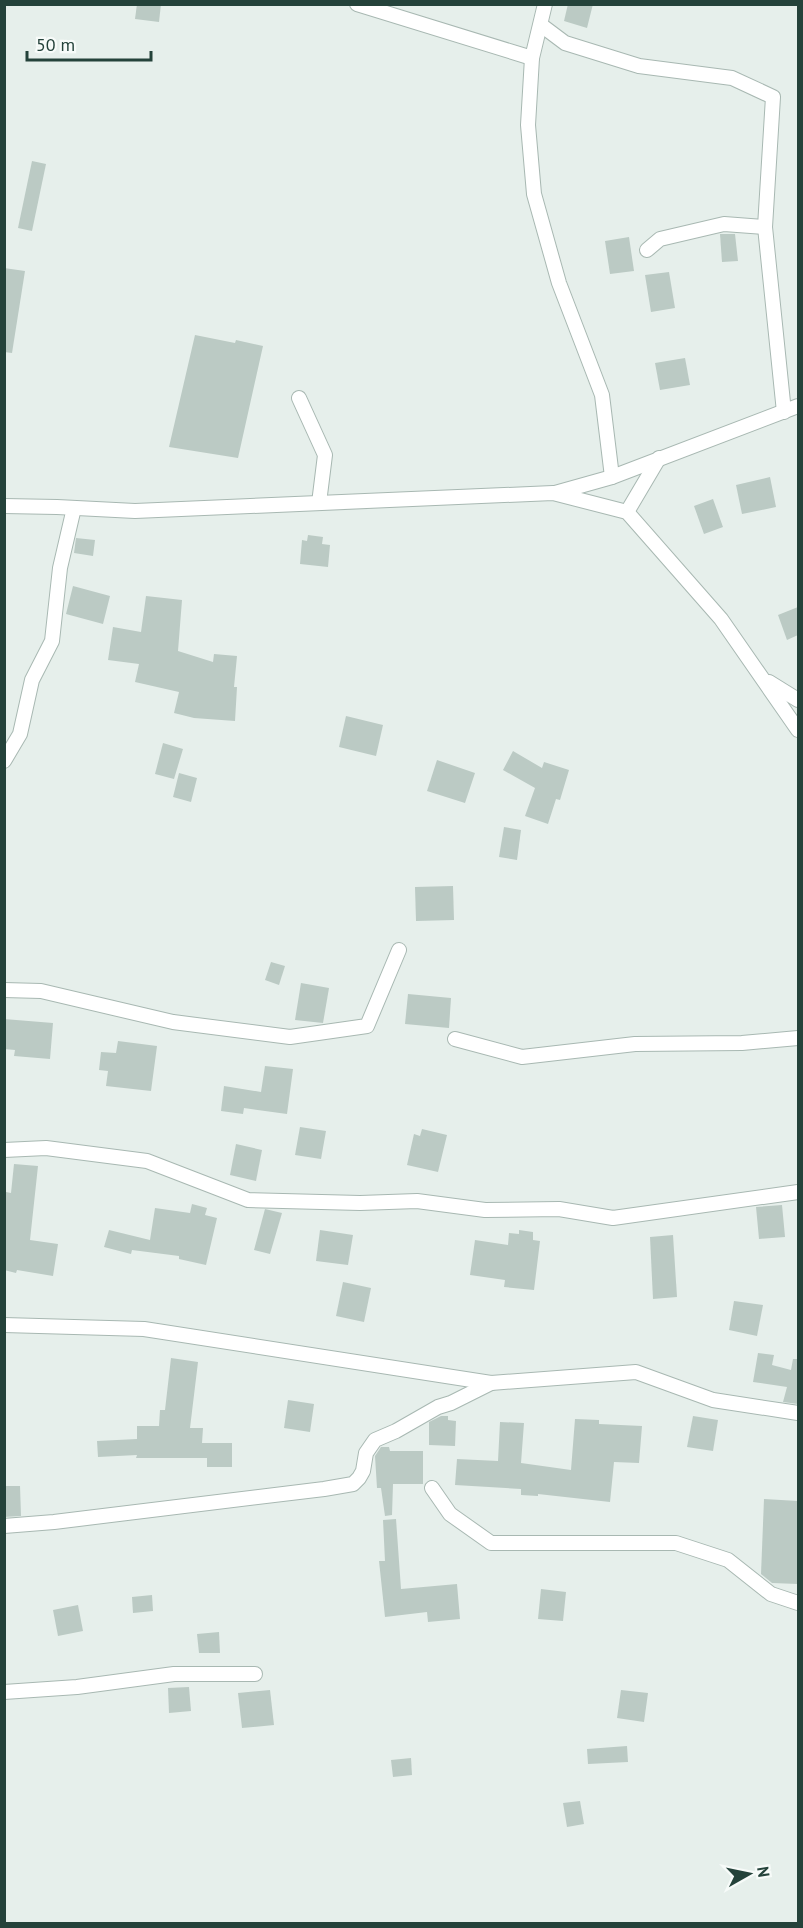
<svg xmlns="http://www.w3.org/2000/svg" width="803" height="1928" font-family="'PT Sans',sans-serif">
<rect width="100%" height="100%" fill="#e6efeb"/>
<!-- building -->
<g fill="#bbcac4">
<polygon points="137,4 161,4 159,22 135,19"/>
<polygon points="568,4 593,4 587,28 564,21"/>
<polygon points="32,161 46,164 32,231 18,228"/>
<polygon points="720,234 735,234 738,261 722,262"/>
<polygon points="629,237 634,271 610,274 605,241"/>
<polygon points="4,268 25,271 12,353 4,352"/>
<polygon points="669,272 675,308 651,312 645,275"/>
<polygon points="195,335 235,343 236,340 263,346 238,458 169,447"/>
<polygon points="685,358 690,385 660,390 655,363"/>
<polygon points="770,477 776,507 742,514 736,485"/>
<polygon points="713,499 723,527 704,534 694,506"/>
<polygon points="308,535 323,537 322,544 330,545 328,567 300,564 302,540 307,541"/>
<polygon points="76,538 95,540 93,556 74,553"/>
<polygon points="73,586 110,596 103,624 66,614"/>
<polygon points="146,596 182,600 178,651 213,662 214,654 237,656 234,687 237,687 235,721 194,718 174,713 179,692 135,682 139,664 108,660 113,627 141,632"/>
<polygon points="798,607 798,635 787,640 778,615"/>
<polygon points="346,716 383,725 376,756 339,747"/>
<polygon points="163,743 183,749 174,779 155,774"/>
<polygon points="513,751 542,768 544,762 569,770 560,800 556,799 548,824 525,816 535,788 503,770"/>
<polygon points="437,760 475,773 465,803 427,791"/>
<polygon points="179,773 197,778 191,802 173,797"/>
<polygon points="504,827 521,830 517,860 499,857"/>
<polygon points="453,886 454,920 416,921 415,887"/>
<polygon points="271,962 285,966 279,985 265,980"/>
<polygon points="301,983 329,988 323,1023 295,1020"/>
<polygon points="408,994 451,998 449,1028 405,1024"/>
<polygon points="4,1019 53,1023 50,1059 14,1056 15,1050 4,1049"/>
<polygon points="118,1041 157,1046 151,1091 106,1086 108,1071 99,1070 101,1052 116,1053"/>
<polygon points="265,1066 293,1069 287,1114 244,1108 243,1114 221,1111 224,1086 261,1092"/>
<polygon points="300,1127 326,1131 321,1159 295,1155"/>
<polygon points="422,1129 447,1135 438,1172 407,1165 414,1134 420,1136"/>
<polygon points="236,1144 262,1150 256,1181 230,1175"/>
<polygon points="14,1164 38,1166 30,1240 58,1244 53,1276 17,1270 16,1273 4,1270 4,1205 6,1192 11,1193"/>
<polygon points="192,1204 207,1208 205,1215 217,1218 206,1265 179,1259 179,1256 132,1250 131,1254 104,1247 109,1230 150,1240 155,1208 190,1213"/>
<polygon points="782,1205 785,1237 759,1239 756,1207"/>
<polygon points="265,1209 282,1213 270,1254 254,1250"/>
<polygon points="320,1230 353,1235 348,1265 316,1261"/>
<polygon points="519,1230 533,1232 533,1240 540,1241 534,1290 504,1287 505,1280 470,1275 475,1240 508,1245 509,1233 519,1234"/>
<polygon points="673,1235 677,1297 653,1299 650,1237"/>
<polygon points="343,1282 371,1288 364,1322 336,1316"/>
<polygon points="734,1301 763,1305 757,1336 729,1330"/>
<polygon points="758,1353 774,1355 772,1365 791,1370 793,1359 798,1359 798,1404 783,1402 787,1387 753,1382"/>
<polygon points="171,1358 198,1362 190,1428 203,1428 202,1443 232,1443 232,1467 207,1467 207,1458 136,1458 137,1455 98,1457 97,1441 137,1439 137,1426 159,1426 160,1410 165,1410"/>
<polygon points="288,1400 314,1404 310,1432 284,1428"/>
<polygon points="441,1416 448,1416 448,1420 456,1421 455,1446 429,1445 429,1422"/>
<polygon points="693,1416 718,1420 713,1451 687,1447"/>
<polygon points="575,1419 599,1420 599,1424 642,1426 639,1463 614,1462 610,1502 538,1494 538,1496 521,1495 521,1489 455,1485 457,1459 498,1461 500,1422 524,1423 521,1463 571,1470"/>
<polygon points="381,1447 389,1447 390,1451 423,1451 423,1484 393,1484 392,1515 385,1516 381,1488 377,1488 375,1456"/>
<polygon points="4,1486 20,1486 21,1516 4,1517"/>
<polygon points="764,1499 798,1501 798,1584 772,1583 761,1574"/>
<polygon points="396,1519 401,1589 457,1584 460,1619 428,1622 427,1612 385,1617 379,1561 385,1561 383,1520"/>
<polygon points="541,1589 566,1592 563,1621 538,1619"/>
<polygon points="152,1595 153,1611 133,1613 132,1597"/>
<polygon points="78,1605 83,1631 58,1636 53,1610"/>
<polygon points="219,1632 220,1653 199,1653 197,1634"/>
<polygon points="189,1687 191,1711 169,1713 168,1688"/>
<polygon points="270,1690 274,1725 242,1728 238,1693"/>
<polygon points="621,1690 648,1693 644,1722 617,1718"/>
<polygon points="627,1746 628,1762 588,1764 587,1749"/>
<polygon points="411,1758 412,1775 393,1777 391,1760"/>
<polygon points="580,1801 584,1824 567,1827 563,1803"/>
</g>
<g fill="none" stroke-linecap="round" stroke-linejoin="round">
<!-- street casing -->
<g stroke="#a8b8b2" stroke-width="16">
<g id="street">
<polyline points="357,4 532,58"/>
<polyline points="545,4 532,58 528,125 534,194 559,283 602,395 612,477"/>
<polyline points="541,25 565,43 639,66 732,78 773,97 765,227 784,412"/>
<polyline points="647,250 660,239 724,224 765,227"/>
<polyline points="299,398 325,455 319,503"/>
<polyline points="555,493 612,477 798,406"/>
<polyline points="4,506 57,507 135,511 553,493 627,512 721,619 798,730"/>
<polyline points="627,512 659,458"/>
<polyline points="769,682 798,700"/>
<polyline points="4,761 20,734 32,680 52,641 60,568 74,508"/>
<polyline points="4,990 41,991 173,1022 290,1037 367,1026 399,950"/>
<polyline points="455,1039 522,1057 635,1044 742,1043 798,1038"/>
<polyline points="4,1150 46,1148 147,1161 248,1200 360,1203 417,1201 485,1210 559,1209 613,1218 798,1192"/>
<polyline points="4,1325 144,1329 491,1383 636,1372 713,1400 798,1413"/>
<polyline points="432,1488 450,1514 491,1543 676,1543 728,1560 771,1594 798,1603"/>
<polyline points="4,1526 54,1522 324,1489 353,1484 359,1478 363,1471 366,1453 375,1440 396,1431 438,1407 451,1403 491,1383"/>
<polyline points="4,1692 77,1687 174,1674 255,1674"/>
</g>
</g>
<!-- street -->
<use href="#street" stroke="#fff" stroke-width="14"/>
</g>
<!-- border -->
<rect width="803" height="1928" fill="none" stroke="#24423a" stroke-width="12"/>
<!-- north arrow -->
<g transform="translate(749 1874) rotate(81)" stroke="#f7fbf9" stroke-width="4.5" paint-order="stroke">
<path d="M0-4.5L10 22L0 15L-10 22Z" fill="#24423a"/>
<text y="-9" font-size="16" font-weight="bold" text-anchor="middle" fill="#24423a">N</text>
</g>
<!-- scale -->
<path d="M27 51v9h124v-9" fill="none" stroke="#24423a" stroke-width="3"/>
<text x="36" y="51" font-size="18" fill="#24423a" stroke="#f7fbf9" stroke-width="4.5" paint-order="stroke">50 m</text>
</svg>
